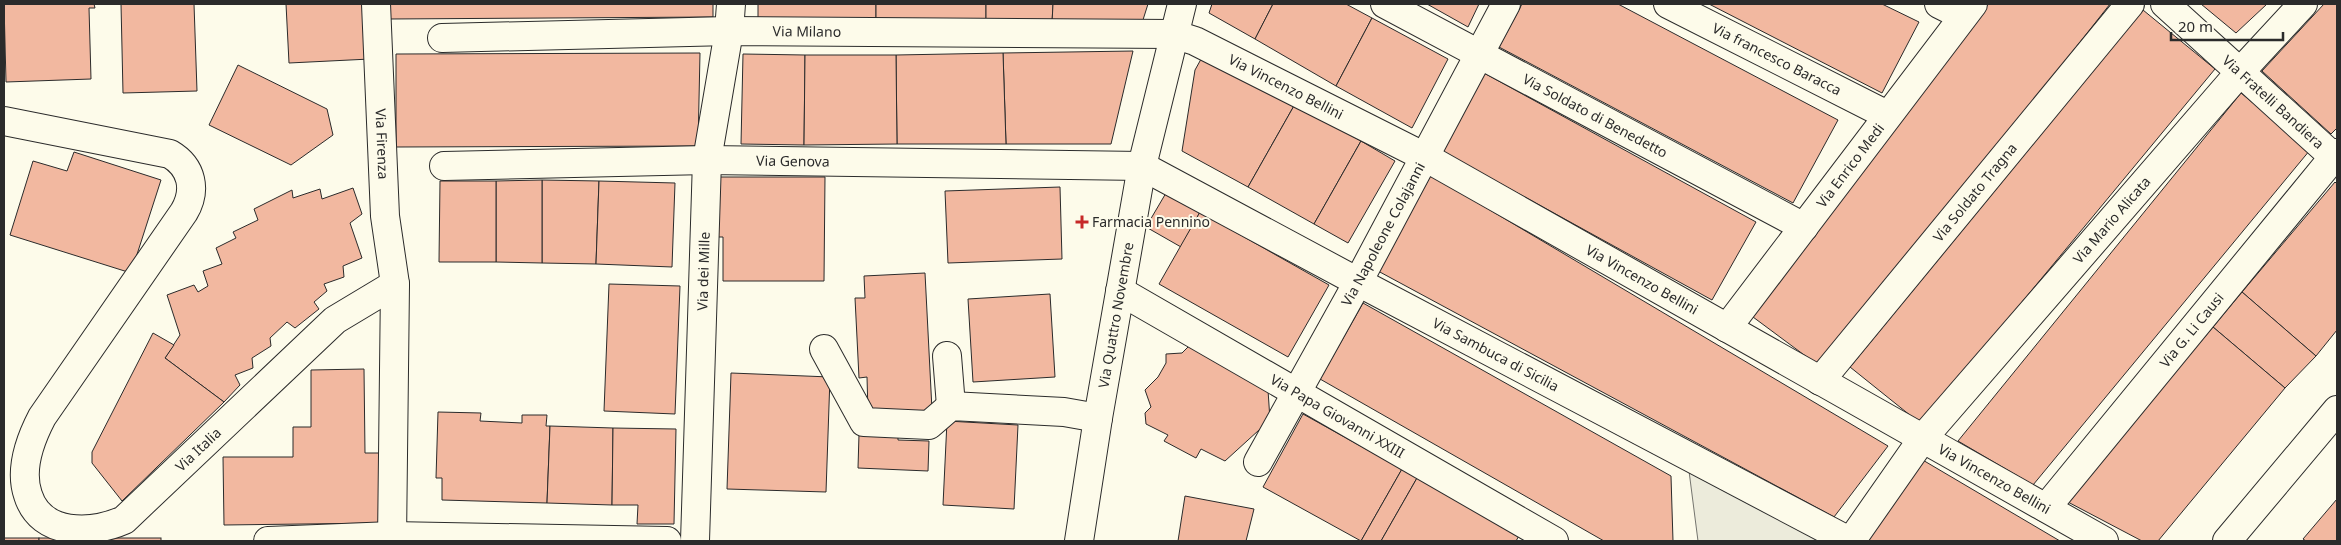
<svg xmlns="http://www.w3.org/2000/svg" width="2341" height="545" font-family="'Noto Sans',sans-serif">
<rect width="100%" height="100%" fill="#fdfbea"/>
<!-- green -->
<polygon fill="#ecebdb" stroke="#74746e" points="1689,471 1819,541 1698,541"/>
<!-- building -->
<g fill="#f2b8a0" stroke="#2b2b2b">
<polygon points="4,4 94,4 95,8 89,8 91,79 6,82"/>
<polygon points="121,4 194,4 197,91 123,93"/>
<polygon points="286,4 368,4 370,59 289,63"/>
<polygon points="389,4 713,4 713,17 389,19"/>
<polygon points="758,4 876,4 876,22 758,20"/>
<polygon points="876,4 986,4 986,23 876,22"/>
<polygon points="986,4 1053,4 1052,23 986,23"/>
<polygon points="1053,4 1148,4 1142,23 1052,23"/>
<polygon points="1212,4 1273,4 1255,39 1209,13"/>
<polygon points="1273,4 1346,4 1372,18 1336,86 1255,39"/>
<polygon points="1427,4 1479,4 1468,27"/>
<polygon points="1522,4 1618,4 1838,120 1793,203 1499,47"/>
<polygon points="1709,4 1882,4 1919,22 1882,93"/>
<polygon points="1988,4 2110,4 1823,369 1753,317"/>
<polygon points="2201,4 2267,4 2236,33"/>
<polygon points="2324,4 2337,4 2337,128 2331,134 2262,71"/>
<polygon points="2143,10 2215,69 1921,424 1850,367"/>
<polygon points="1372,18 1448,59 1412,128 1336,86"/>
<polygon points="1133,51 1111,144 1006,144 1003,53"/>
<polygon points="1205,52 1295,104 1248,187 1182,151 1195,70"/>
<polygon points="700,53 698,146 396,147 396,54"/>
<polygon points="1003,53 1006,144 897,144 896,55"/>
<polygon points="743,54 805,55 804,145 741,144"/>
<polygon points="805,55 896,55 897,144 804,145"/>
<polygon points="238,65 327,109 333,135 291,165 209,125"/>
<polygon points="1484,73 1756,222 1712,300 1441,151"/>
<polygon points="2241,93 2310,150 2033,485 1958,441"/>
<polygon points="1295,104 1361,141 1314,224 1248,187"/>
<polygon points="1361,141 1395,161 1348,243 1314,224"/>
<polygon points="74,152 161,180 131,273 10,235 33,161 67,171"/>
<polygon points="1431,175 1888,446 1834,517 1378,271"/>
<polygon points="719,177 825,177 824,281 723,281 723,237 718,237"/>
<polygon points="542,180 599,181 596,264 542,263"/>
<polygon points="542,180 542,263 496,262 496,181"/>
<polygon points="440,181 496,181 496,262 439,262"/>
<polygon points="599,181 675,183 672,267 596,264"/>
<polygon points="2335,182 2337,184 2337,330 2316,356 2242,292"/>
<polygon points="1060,187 1062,259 948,263 945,191"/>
<polygon points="353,188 362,214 350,223 362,258 343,266 344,277 324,284 327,291 314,302 319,309 295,328 287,322 270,338 271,346 252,358 253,368 235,375 240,385 224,402 165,358 180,335 167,295 194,285 198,292 208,286 203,271 222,264 216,248 236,238 233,232 258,220 254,209 292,190 293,198 320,189 322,199"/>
<polygon points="1166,193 1200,212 1181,247 1146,227"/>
<polygon points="1200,212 1329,285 1288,357 1159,284"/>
<polygon points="925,273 932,410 868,413 867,377 859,378 855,298 865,298 864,276"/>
<polygon points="609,284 680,286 675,414 604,411"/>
<polygon points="2242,292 2316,356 2285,388 2213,327"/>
<polygon points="1050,294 1055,377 973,382 968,299"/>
<polygon points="1363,303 1671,476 1673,541 1604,541 1320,379"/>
<polygon points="2213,327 2285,388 2158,541 2142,541 2066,501"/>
<polygon points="153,333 174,345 165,358 224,402 122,501 92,463 92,452"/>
<polygon points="1190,345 1268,390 1270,420 1225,461 1201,449 1196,458 1164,441 1168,435 1146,424 1145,413 1151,407 1145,390 1158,377 1166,363 1166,354 1182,353"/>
<polygon points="364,369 365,453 384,453 384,523 224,525 223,457 293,457 293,427 311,427 311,370"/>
<polygon points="731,373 830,377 826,492 727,489"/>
<polygon points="438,412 481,413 480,421 522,423 522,415 547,415 546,426 550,426 547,503 442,500 442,478 436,478"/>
<polygon points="1303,414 1402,469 1361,541 1263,487"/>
<polygon points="947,421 1018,425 1014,509 943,505"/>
<polygon points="550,426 613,428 612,505 547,503"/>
<polygon points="613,428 676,429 674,524 637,524 638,505 612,505"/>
<polygon points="859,434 898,436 898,440 929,441 928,471 858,468"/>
<polygon points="1921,459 2060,541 1868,541"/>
<polygon points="1402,469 1417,478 1381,541 1361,541"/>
<polygon points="1417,478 1520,534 1516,541 1381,541"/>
<polygon points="1185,496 1254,509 1246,541 1178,541"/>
<polygon points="2337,499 2337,541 2306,541 2303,539"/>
<rect x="4" y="538" width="35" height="3"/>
<rect x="39" y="538" width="122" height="3"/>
</g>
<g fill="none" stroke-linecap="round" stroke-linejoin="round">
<!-- minor casing -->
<g stroke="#2b2b2b" stroke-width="30">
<g id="minor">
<path id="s1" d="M 376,4 L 385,216 L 395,284 L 392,541"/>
<path id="s2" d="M 1385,4 L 1804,227"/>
<path id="s3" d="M 1668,4 L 1887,115"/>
<polyline points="1939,4 1963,16"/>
<path id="s4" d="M 2165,4 L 2337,160"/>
<path id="s5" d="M 442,38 L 729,31 L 1173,34 L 1195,41 L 1425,157 L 2104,541"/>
<path id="s6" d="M 4,121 L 170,154 C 192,167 197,190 184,212 L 42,417 C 30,440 19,469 28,495 C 41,537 92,534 124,520 L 335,320 L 395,284"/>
<path id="s7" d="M 444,166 L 707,160 L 1142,166 L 1358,282 L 1849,541"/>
<path id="s8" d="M 1120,291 L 1554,541"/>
<path id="s9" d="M 1727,328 L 1973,4"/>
<polyline points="824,349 864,422 929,425 951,406 1064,412 1098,418"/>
<polyline points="947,356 951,406"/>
<path id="s10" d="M 1820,381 L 2130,4"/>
<path id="s11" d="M 1258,462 L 1358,282 L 1506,4"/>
<path id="s12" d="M 2046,508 L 2337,153"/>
<polyline points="268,541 392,536 667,541"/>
<path id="s13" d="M 695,541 L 707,160 L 729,31 L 731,4"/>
<path id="s14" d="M 1079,541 L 1098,418 L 1142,166 L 1182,4"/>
<path id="s15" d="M 1851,541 L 1923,438 L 2241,71 L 2303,4"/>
</g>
</g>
<!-- major casing -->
<g stroke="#2b2b2b" stroke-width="30">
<polyline id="major" points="2227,541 2337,410"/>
</g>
<!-- minor -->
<use href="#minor" stroke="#fdfbea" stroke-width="28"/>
<!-- major -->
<use href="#major" stroke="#fdfbea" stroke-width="28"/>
</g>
<!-- markers -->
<path fill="#c62828" stroke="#fdfbea" stroke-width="2" d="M1079.5 214.5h5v5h5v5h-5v5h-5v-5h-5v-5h5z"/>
<g text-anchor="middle" stroke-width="4" stroke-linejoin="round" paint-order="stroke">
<!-- street labels -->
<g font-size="14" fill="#2b2b2b" stroke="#fdfbea">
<text dy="5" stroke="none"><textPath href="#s5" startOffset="365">Via Milano</textPath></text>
<text dy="5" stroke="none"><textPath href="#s3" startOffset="122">Via francesco Baracca</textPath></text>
<text dy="5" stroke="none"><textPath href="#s5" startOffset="856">Via Vincenzo Bellini</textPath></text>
<text dy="5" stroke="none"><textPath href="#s4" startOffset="146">Via Fratelli Bandiera</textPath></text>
<text dy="5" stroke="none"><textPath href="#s2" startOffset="238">Via Soldato di Benedetto</textPath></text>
<text dy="5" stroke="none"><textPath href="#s1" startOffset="140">Via Firenza</textPath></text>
<text dy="5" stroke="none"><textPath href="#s7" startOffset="349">Via Genova</textPath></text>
<text dy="5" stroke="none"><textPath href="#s9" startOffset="204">Via Enrico Medi</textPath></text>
<text dy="5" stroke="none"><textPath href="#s10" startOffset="244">Via Soldato Tragna</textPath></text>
<text dy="5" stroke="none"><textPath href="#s15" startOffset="414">Via Mario Alicata</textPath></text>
<text dy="5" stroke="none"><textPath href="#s11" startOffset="260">Via Napoleone Colajanni</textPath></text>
<text dy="5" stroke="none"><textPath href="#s13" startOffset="270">Via dei Mille</textPath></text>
<text dy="5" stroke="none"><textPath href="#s5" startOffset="1261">Via Vincenzo Bellini</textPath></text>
<text dy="5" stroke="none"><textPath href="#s14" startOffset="229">Via Quattro Novembre</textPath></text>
<text dy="5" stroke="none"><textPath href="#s12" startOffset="230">Via G. Li Causi</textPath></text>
<text dy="5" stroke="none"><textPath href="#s7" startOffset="1099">Via Sambuca di Sicilia</textPath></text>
<text dy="5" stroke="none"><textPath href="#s8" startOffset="251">Via Papa Giovanni XXIII</textPath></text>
<text dy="5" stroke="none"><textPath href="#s6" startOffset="782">Via Italia</textPath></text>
<text dy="5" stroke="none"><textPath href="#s5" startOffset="1666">Via Vincenzo Bellini</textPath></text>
</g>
<!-- poi labels -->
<g font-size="14" fill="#2b2b2b" stroke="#fdfbea" text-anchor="start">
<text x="1092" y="227">Farmacia Pennino</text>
</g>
</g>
<!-- border -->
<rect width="2341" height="545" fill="none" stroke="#2b2b2b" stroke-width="10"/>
<!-- scale -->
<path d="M2171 32v8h112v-8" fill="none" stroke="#2b2b2b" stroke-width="2.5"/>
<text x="2178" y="32" font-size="15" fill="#2b2b2b" stroke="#fdfbea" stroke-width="4" paint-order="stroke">20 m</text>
</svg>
